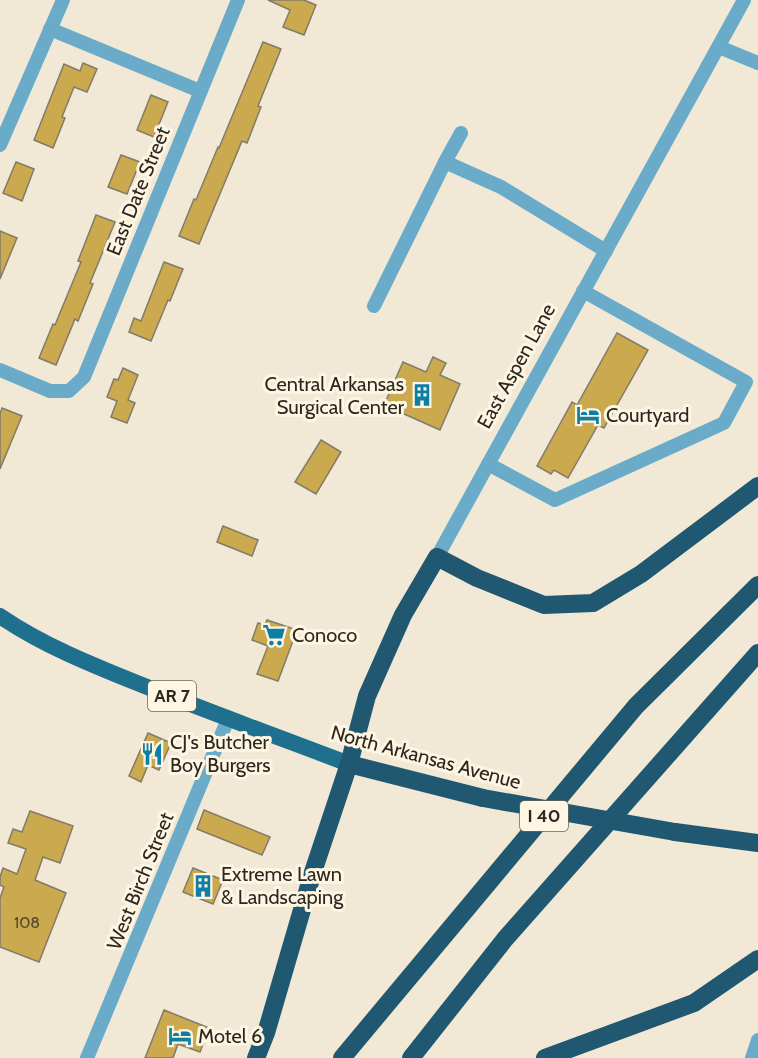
<svg xmlns="http://www.w3.org/2000/svg" width="758" height="1058" font-family="Cabin,sans-serif">
<rect width="100%" height="100%" fill="#f1e9d5"/>
<!-- building -->
<g fill="#cba94e" stroke="#827b69" stroke-width="1.5">
<polygon points="268,0 304,0 316,5 304,35 283,27 290,10"/>
<polygon points="263,42 281,49 258,106 261,107 247,143 242,141 199,244 179,236 194,199 196,200 218,147 219,148"/>
<polygon points="83,63 97,69 87,92 74,87 62,117 65,118 53,148 34,140 64,64 80,71"/>
<polygon points="151,95 168,102 154,137 137,130"/>
<polygon points="121,155 140,162 127,194 108,187"/>
<polygon points="16,162 34,169 22,201 3,193"/>
<polygon points="96,215 115,222 90,283 93,284 78,321 75,319 56,365 39,358 53,324 55,325 81,262 78,261"/>
<polygon points="0,231 17,238 0,279"/>
<polygon points="164,262 183,269 170,301 168,300 151,341 129,332 134,318 141,321"/>
<polygon points="617,333 648,350 604,428 598,425 568,478 554,470 551,474 537,466 572,402 577,405"/>
<polygon points="433,357 446,363 440,375 460,384 440,430 384,405 403,362 426,372"/>
<polygon points="123,368 138,375 128,400 135,403 127,423 111,417 117,401 107,397 114,379 118,380"/>
<polygon points="2,408 22,416 0,469 0,414"/>
<polygon points="321,440 341,452 316,494 295,482"/>
<polygon points="223,526 258,540 252,556 217,542"/>
<polygon points="267,620 297,630 278,681 257,674 268,646 252,640 258,623 265,625"/>
<polygon points="148,733 171,743 159,770 148,765 141,782 129,776"/>
<polygon points="204,810 270,837 262,855 197,829"/>
<polygon points="30,811 73,826 60,863 43,857 35,880 66,893 39,962 0,947 0,898 4,887 0,885 0,877 3,868 17,874 26,849 8,843 13,829 22,832"/>
<polygon points="193,868 223,880 213,904 183,892"/>
<polygon points="164,1010 209,1028 200,1052 178,1044 173,1058 145,1058"/>
</g>
<g fill="none" stroke-linecap="round" stroke-linejoin="round">
<!-- minor -->
<g stroke="#6babca" stroke-width="14">
<polyline points="50,29 200,91"/>
<polyline points="719,47 758,63"/>
<polyline points="0,145 63,0"/>
<polyline points="445,162 501,187 606,251"/>
<polyline points="374,306 445,162 461,133"/>
<polyline points="0,370 50,391 69,391 84,377 238,0"/>
<polyline points="488,464 555,500 724,423 746,382 583,291"/>
<polyline points="437,557 744,0"/>
<polyline points="87,1058 228,719"/>
<polyline points="752,1058 758,1040"/>
</g>
<!-- major -->
<path stroke="#1f6f8f" stroke-width="16" d="M 0,616 C 47,648 100,668 152,689 C 218,715 283,739 349,764"/>
<!-- highway -->
<g stroke="#1f5870" stroke-width="18">
<polyline points="349,764 483,798"/>
<polyline points="675,832 758,843"/>
<polyline points="256,1058 266,1033 313,872 349,764 367,696 403,615 437,557 477,578 544,605 593,603 641,574 758,486"/>
<polyline points="342,1058 636,706 758,585"/>
<polyline points="411,1058 505,939 758,653"/>
<polyline points="545,1058 694,1003 758,959"/>
</g>
<!-- highway-bridge -->
<polyline stroke="#1f5870" stroke-width="18" points="483,798 675,832"/>
</g>
<!-- icons -->
<defs>
<g id="building-bare" transform="scale(1.8)"><path d="M-4-6H4V6H1V3H-1V6H-4ZM-2.5-4.3h1.7v1.8h-1.7ZM.8-4.3h1.7v1.8H.8ZM-2.5-1h1.7V.8h-1.7ZM.8-1h1.7V.8H.8Z" fill="#0d7ea6" stroke="#fef6e2" stroke-width="2.5" paint-order="stroke"/></g>
<g id="hotel-bare" transform="scale(1.8)"><path d="M-6-4.5h1.5V1H6V5H4.5V3h-9V5H-6ZM-4 0a1.8 1.8 0 1 1 3.6 0ZM.5 0V-2.5h3Q6-2.5 6 0Z" fill="#0d7ea6" stroke="#fef6e2" stroke-width="2.5" paint-order="stroke"/></g>
<g id="supermarket-bare" transform="scale(1.8)"><path d="M-6-5.5h2.5l.6 2H6L4.5 2H-2.5L-4.4-4H-6ZM-1.5 3.2a1.3 1.3 0 1 0 .1 0ZM3 3.2a1.3 1.3 0 1 0 .1 0Z" fill="#0d7ea6" stroke="#fef6e2" stroke-width="2.5" paint-order="stroke"/></g>
<g id="restaurant-bare" transform="scale(1.8)"><path d="M-5-6h1v4h1v-4h1v4h1v-4h1v5L-1.5 .5V6h-2V.5L-5-1ZM5-6V6H3V1.5H1.5Q1.5-4 5-6Z" fill="#0d7ea6" stroke="#fef6e2" stroke-width="2.5" paint-order="stroke"/></g>
</defs>
<g fill-rule="evenodd">
<use href="#building-bare" x="422" y="395"/>
<use href="#hotel-bare" x="588" y="415"/>
<use href="#supermarket-bare" x="274" y="635"/>
<use href="#restaurant-bare" x="152" y="754"/>
<use href="#building-bare" x="203" y="886"/>
<use href="#hotel-bare" x="180" y="1036"/>
</g>
<g text-anchor="middle" stroke-width="6" stroke-linejoin="round" paint-order="stroke">
<!-- number labels -->
<g font-size="16" fill="#53482c">
<text x="27" y="928">108</text>
</g>
<!-- shield labels -->
<g fill="#fef6e2" stroke="#6a665b" stroke-width="1.5">
<rect x="148" y="681" width="48" height="30" rx="4.5"/>
<rect x="520" y="801" width="48" height="30" rx="4.5"/>
</g>
<g font-size="18" font-weight="bold" fill="#2b2821">
<text x="172" y="702">AR 7</text>
<text x="544" y="822">I 40</text>
</g>
<!-- street labels -->
<g font-size="20" fill="#2b2821" stroke="#fef6e2">
<text transform="translate(138 191) rotate(-68)" y="7">East Date Street</text>
<text transform="translate(516 366) rotate(-61)" y="7">East Aspen Lane</text>
<text transform="translate(426 757) rotate(15)" y="7">North Arkansas Avenue</text>
<text transform="translate(140 881) rotate(-68)" y="7">West Birch Street</text>
</g>
<!-- poi labels -->
<g font-size="20" fill="#2b2821" stroke="#fef6e2" text-anchor="start">
<text x="404" y="391" text-anchor="end">Central Arkansas<tspan x="404" dy="23">Surgical Center</tspan></text>
<text x="606" y="422">Courtyard</text>
<text x="292" y="642">Conoco</text>
<text x="170" y="749">CJ's Butcher<tspan x="170" dy="23">Boy Burgers</tspan></text>
<text x="221" y="881">Extreme Lawn<tspan x="221" dy="23">&amp; Landscaping</tspan></text>
<text x="198" y="1043">Motel 6</text>
</g>
</g>
</svg>
